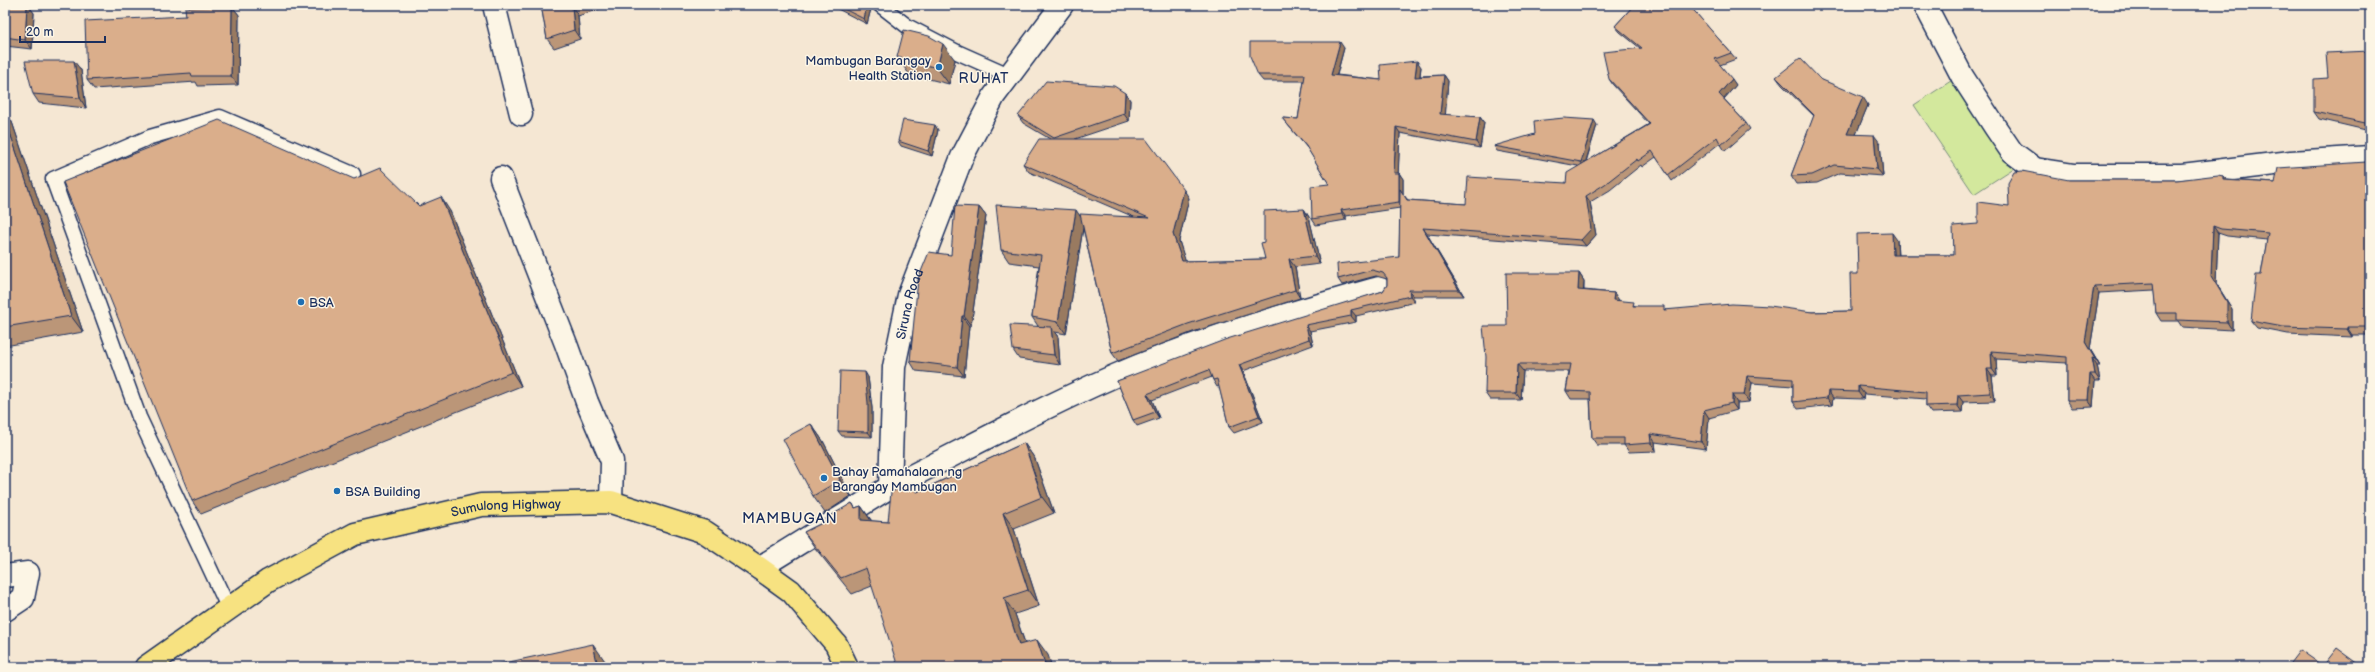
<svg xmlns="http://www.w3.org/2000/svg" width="2375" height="672" font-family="'Balsamiq Sans',sans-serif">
<rect width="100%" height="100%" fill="#f5e7d3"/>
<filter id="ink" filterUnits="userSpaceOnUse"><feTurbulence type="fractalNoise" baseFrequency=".025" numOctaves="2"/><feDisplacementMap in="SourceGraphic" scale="8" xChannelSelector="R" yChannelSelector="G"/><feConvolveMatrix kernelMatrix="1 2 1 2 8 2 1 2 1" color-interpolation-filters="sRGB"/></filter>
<g filter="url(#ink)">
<!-- green -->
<polygon fill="#d3e89d" stroke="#778c7e" points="1957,77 2017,166 1974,194 1914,105"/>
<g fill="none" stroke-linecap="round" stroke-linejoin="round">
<!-- lane casing -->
<g stroke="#1b2f5e" stroke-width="17">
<g id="lane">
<polyline points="880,5 907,26 957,52 1002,72"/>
<polyline points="228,607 139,417 53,179 150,137 220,117 353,174"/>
</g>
</g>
<!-- street casing -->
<g stroke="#1b2f5e" stroke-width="25">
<g id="street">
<polyline points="494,5 521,114"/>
<polyline points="1925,5 1962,76 1995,127 2012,152 2035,169 2074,175 2182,175 2291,162 2370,157"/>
<polyline points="501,178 566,344 587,402 612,461 611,502"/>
<path d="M 890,487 C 972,446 1053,401 1138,366 C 1216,334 1298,311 1379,288"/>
<polyline points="5,576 28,573 23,598 5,610"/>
</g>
</g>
<!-- secondary casing -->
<g stroke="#1b2f5e" stroke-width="25">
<g id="secondary">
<path id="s1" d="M 759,568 L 890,487 L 894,367 L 909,295 L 962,157 L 994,96 L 1062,5"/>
</g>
</g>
<!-- primary casing -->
<g stroke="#1b2f5e" stroke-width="25">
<g id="primary">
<path id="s2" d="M 146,667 L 268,581 L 355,534 L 481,505 L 611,502 L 705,532 L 759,568 L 791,591 L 836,644 L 847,667"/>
</g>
</g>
<!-- lane -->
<use href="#lane" stroke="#fcf5e5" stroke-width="14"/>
<!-- street -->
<use href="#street" stroke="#fcf5e5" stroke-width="22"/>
<!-- secondary -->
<use href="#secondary" stroke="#fcf5e5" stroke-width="22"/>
<!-- primary -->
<use href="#primary" stroke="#f7e281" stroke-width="22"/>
</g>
<!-- wall -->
<g fill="#bb9678" stroke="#1b2f5e">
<polygon points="5,5 28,5 34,13 32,49 5,46"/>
<polygon points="541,5 602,5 602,8 578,16 580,39 554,48 547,39"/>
<polygon points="830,5 872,5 867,24"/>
<polygon points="1634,5 1696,5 1693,10 1731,53 1736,59 1720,65 1736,85 1724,99 1746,123 1750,129 1725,151 1720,143 1672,181 1656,157 1642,167 1641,165 1610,190 1590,202 1596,235 1586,246 1427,234 1464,296 1413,296 1415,302 1356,316 1356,322 1310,331 1313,345 1243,371 1263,422 1234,433 1229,427 1219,386 1217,387 1213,380 1212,377 1152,400 1159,418 1137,426 1133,420 1117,381 1383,291 1387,285 1387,279 1376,276 1342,285 1338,279 1399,257 1400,208 1346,216 1346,220 1316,225 1312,219 1329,184 1308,149 1287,124 1282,118 1298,119 1304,81 1263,81 1258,75 1344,48 1337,75 1381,80 1421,67 1420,76 1444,75 1448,81 1445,115 1480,117 1484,123 1480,148 1400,133 1398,173 1399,173 1403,179 1403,194 1408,200 1466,204 1566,183 1578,166 1497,151 1494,146 1597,125 1586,162 1649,124 1613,85 1609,79 1640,48 1620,32 1615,26"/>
<polygon points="232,6 239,15 238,85 198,86 196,82 94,89 87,80 186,16"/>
<polygon points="2370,51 2370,131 2319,119 2314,112 2328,78"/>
<polygon points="897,57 955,60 949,84 909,74"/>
<polygon points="81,70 86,108 39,103 33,94"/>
<polygon points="1776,77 1820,79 1868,105 1856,134 1880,143 1883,176 1840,173 1817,183 1796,184 1791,176 1814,116 1782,85"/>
<polygon points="1125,93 1130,100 1129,121 1075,139 1189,198 1179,241 1185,261 1265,259 1264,242 1304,209 1309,217 1320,264 1295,267 1300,298 1193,332 1118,361 1112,353 1083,228 1066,334 1055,332 1058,337 1060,365 1019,359 1013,350 1038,326 1032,317 1039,266 1009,262 1001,250 1081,216 1134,217 1029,172 1023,164 1050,139 1023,123 1018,116"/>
<polygon points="5,111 12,122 83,332 5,346"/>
<polygon points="938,130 932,156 901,146 898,141"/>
<polygon points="2370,160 2370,335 2352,335 2352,337 2288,334 2257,328 2251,321 2261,275 2267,240 2227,236 2218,233 2216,283 2232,309 2232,330 2182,327 2178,321 2161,321 2156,313 2154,290 2099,293 2090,349 2100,366 2097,366 2100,381 2095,381 2093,407 2072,408 2067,400 2067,363 1996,359 1997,376 1992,376 1995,401 1963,402 1962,412 1931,413 1926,406 1926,399 1864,394 1863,399 1833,398 1832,405 1798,409 1793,402 1793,386 1752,383 1749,402 1737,403 1737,410 1709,418 1706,449 1655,442 1656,451 1629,452 1624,445 1597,445 1592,438 1590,399 1571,399 1566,391 1569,371 1523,371 1521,400 1490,400 1485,393 1507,326 1579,273 1584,281 1584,290 1614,293 1619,301 1636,306 1667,310 1812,312 1851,311 1858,274 1897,240 1898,255 1954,255 1978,224 2009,206 2069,180 2177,180 2223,176 2227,180 2275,183 2366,162"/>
<polygon points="354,179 419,206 450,211 521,386 201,514 192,501"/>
<polygon points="979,207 986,216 971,326 969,326 964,376 916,371 910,361 951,255"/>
<polygon points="868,377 872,408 872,437 842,436 838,431"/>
<polygon points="811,424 823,441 851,496 825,513 813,496"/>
<polygon points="1024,443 1035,459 1054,513 1014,529 1039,606 1015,614 1025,643 1048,655 872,586 852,594 815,548 804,532 826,521 852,503 855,508 861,506 872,521 888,522 919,491"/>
</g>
<!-- shaded-wall -->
<g fill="#997a61" stroke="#1b2f5e">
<polygon points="27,5 28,5 34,13 32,49 25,40"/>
<polygon points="867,5 872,5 867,24 864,19"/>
<polygon points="1689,5 1696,5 1692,10"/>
<polygon points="232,6 239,15 238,85 231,76"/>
<polygon points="572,6 578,16 580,39 574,30"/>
<polygon points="1340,42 1344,48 1335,81 1331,75"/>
<polygon points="943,44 955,60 949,84 937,68"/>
<polygon points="74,61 81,70 86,108 80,98"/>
<polygon points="1417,61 1421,67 1419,83 1415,77"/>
<polygon points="1444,75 1448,81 1445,120 1440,114"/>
<polygon points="1732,79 1736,85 1723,100 1719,94"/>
<polygon points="1125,93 1130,100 1129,121 1124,114"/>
<polygon points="1863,97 1868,105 1853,142 1847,134"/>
<polygon points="5,111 12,122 83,332 71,316 5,118"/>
<polygon points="1480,117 1484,123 1480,148 1476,142"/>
<polygon points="1594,120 1597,125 1584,167 1581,162"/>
<polygon points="935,125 938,130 932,156 928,151"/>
<polygon points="1396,127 1400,133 1398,179 1394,173"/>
<polygon points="1874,135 1880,143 1883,176 1877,169"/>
<polygon points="1399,173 1403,179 1403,194 1411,206 1403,208 1399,202"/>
<polygon points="2223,176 2229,183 2223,180"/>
<polygon points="1184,190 1189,198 1179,241 1188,269 1182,261 1173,234"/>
<polygon points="1586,196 1590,202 1596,235 1586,246 1581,240"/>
<polygon points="441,197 450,211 521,386 512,372"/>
<polygon points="979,207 986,216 971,326 964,316"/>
<polygon points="1304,209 1309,217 1320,264 1315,256"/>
<polygon points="1076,210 1084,222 1066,334 1058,322"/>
<polygon points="1341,210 1346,216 1346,220 1342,214"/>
<polygon points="2213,226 2218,233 2216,283 2232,309 2232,330 2227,322 2211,276"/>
<polygon points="1423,228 1427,234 1464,296 1459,290"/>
<polygon points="1892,233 1897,240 1898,262 1893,255"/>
<polygon points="1289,259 1295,267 1300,298 1295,290"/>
<polygon points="1579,273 1584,281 1583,297 1578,290"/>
<polygon points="2094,286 2099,293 2090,349 2100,366 2095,359 2085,342"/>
<polygon points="1409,290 1413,296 1415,302 1410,296"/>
<polygon points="1614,293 1619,300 1618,307 1613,300"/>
<polygon points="1351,310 1356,316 1356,322 1351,316"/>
<polygon points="962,316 969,326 964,376 957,367"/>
<polygon points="1306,325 1310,331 1313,345 1309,339"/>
<polygon points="1051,327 1058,337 1060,365 1054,355"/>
<polygon points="2347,327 2352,335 2352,337 2347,329"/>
<polygon points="1991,351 1996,359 1997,376 1992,369"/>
<polygon points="2092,358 2097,366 2100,381 2095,374"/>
<polygon points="1517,364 1523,371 1521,400 1516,393"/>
<polygon points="1239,365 1243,371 1263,422 1259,416"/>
<polygon points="1987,369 1992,376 1995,401 1990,393"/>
<polygon points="865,372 868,377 872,408 872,437 868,432"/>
<polygon points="2090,374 2095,381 2093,407 2088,400"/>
<polygon points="1747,376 1752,383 1749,402 1744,395"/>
<polygon points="1858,386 1864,394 1863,399 1858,392"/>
<polygon points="1828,391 1833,398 1832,405 1827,398"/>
<polygon points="1147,394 1152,400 1159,418 1155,412"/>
<polygon points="1732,395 1737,403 1737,410 1732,403"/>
<polygon points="1958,395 1963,402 1962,412 1957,405"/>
<polygon points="1704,410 1709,418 1706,449 1701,442"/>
<polygon points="811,424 823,441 851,496 840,480"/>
<polygon points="1650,434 1655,442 1656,451 1651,443"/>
<polygon points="1024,443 1035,459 1054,513 1042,497"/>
<polygon points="913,483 924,499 917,492"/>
<polygon points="852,503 861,516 861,506 872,522 861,520"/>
<polygon points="1003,513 1014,529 1039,606 1028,590"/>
<polygon points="1004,598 1015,614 1031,661 1019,645"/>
<polygon points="1037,640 1048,655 1052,667 1046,667"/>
<polygon points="593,644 605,661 606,667 598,667"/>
</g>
<!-- building -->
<g fill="#daae8b" stroke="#1b2f5e">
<polygon points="5,5 27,5 25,40 5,37"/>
<polygon points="541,5 576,5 572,6 574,30 547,39"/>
<polygon points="836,5 867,5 864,19"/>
<polygon points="1634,5 1689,5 1731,53 1715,59 1732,79 1719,94 1746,123 1721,145 1717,137 1668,175 1652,151 1638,161 1637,159 1605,184 1586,196 1591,229 1581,240 1423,228 1459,290 1409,290 1410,296 1351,310 1351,316 1306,325 1309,339 1239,365 1259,416 1229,427 1217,379 1213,380 1209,370 1147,394 1155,412 1133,420 1117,381 1227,339 1383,291 1387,285 1387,278 1383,273 1372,270 1338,279 1337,264 1399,257 1400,189 1407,200 1466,204 1468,177 1566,183 1567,173 1650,124 1609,79 1603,52 1642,48 1615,26"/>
<polygon points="232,6 231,76 192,76 191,73 87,80 85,21 186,16 185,8"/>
<polygon points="904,30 929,36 943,44 937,68 897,57"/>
<polygon points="1250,42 1340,42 1331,75 1381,80 1380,65 1417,61 1415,77 1444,75 1440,114 1480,117 1476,142 1396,127 1394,173 1399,173 1399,202 1341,210 1342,214 1312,219 1311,186 1329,184 1306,146 1282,118 1298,119 1305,75 1258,75 1250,56"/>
<polygon points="2370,51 2370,124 2314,112 2314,79 2328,78 2326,53"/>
<polygon points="1800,58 1820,79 1863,97 1847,134 1874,135 1877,169 1834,165 1812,175 1791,176 1814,115 1776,77"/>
<polygon points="25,61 74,61 80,98 33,94"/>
<polygon points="1046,81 1114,86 1125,93 1124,114 1054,138 1018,116"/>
<polygon points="5,118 71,316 5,327"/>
<polygon points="1564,118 1594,120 1581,162 1494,146 1535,134 1534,121"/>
<polygon points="219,120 354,179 380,168 419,206 441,197 512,372 192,501 63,182"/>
<polygon points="903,120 935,125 928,151 898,141"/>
<polygon points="1039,139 1146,139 1184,190 1173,234 1182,261 1265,259 1261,243 1264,242 1264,211 1304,209 1315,256 1289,259 1295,290 1188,324 1112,353 1080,214 1149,218 1023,164"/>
<polygon points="2370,160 2370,327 2347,327 2347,329 2283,327 2251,321 2256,275 2261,275 2268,233 2221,229 2213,226 2211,276 2227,302 2227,322 2177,320 2177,313 2156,313 2153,283 2094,286 2085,342 2095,359 2092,358 2095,374 2090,374 2088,400 2067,400 2067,357 1991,351 1992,369 1987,369 1990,393 1958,395 1957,405 1926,406 1926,392 1858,386 1858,392 1828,391 1827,398 1793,402 1793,379 1747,376 1744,395 1732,395 1732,403 1704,410 1701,442 1650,434 1651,443 1624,445 1624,438 1592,438 1590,392 1566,391 1571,364 1517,364 1516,393 1485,393 1486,357 1483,326 1507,326 1506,273 1579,273 1578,290 1614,293 1613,300 1634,302 1633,306 1664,306 1664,310 1732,304 1770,306 1812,312 1851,311 1850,274 1858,274 1857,234 1892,233 1893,255 1954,255 1953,226 1978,224 1978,202 2009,206 2008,183 2014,172 2022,171 2069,180 2177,180 2218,175 2223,176 2223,180 2275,183 2278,168 2366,162"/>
<polygon points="996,205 1076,210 1058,322 1032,317 1041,255 1001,250"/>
<polygon points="955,206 979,207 964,316 962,316 957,367 910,361 918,279 929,252 951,255"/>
<polygon points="1010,325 1051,327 1054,355 1013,350"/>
<polygon points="840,371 865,372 868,403 868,432 838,431"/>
<polygon points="811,424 840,480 813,496 783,439"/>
<polygon points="1024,443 1042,497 1003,513 1028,590 1004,598 1019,645 1037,640 1046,667 898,667 866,568 841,578 804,532 826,521 825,519 852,503 855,508 861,506 861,520 888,522 891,492 913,483 917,492"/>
<polygon points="593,644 598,667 486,667"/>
<polygon points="2337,648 2363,667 2287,667 2300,650 2323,666"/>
</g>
</g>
<!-- markers -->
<g fill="#1f6fb2" stroke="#fcf5e5" stroke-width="1.5">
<circle cx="939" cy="67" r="4"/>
<circle cx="301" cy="302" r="4"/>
<circle cx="824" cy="478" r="4"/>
<circle cx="337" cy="491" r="4"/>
</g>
<g text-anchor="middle" stroke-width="3" stroke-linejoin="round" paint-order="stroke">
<!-- poi labels -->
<g font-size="13" fill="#1b2f5e" stroke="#fcf5e5" text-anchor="start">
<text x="931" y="65" text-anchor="end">Mambugan Barangay<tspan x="931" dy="15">Health Station</tspan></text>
<text x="309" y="307">BSA</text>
<text x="832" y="476">Bahay Pamahalaan ng<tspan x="832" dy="15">Barangay Mambugan</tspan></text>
<text x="345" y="496">BSA Building</text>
</g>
<!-- street labels -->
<g font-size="13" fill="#1b2f5e" stroke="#fcf5e5">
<text dy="5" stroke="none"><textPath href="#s1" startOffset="339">Siruna Road</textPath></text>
<text dy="5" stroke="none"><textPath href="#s2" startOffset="402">Sumulong Highway</textPath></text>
</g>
<!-- neighbourhood labels -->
<g font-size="14" letter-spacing="1" fill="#1b2f5e" stroke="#fcf5e5">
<text x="984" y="83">RUHAT</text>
</g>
<!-- quarter labels -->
<g font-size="15" letter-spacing="1" fill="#1b2f5e" stroke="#fcf5e5">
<text x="790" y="523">MAMBUGAN</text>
</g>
</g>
<!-- margin -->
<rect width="2375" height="672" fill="none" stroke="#fcf5e5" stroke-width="20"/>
<rect x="10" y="10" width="2355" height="652" fill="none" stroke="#1b2f5e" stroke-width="1.5" filter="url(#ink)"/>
<!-- scale -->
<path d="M20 36v6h85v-6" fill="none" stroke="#1b2f5e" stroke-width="2"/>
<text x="26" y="36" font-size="12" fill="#1b2f5e" stroke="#fcf5e5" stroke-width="3" paint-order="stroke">20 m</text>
</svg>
